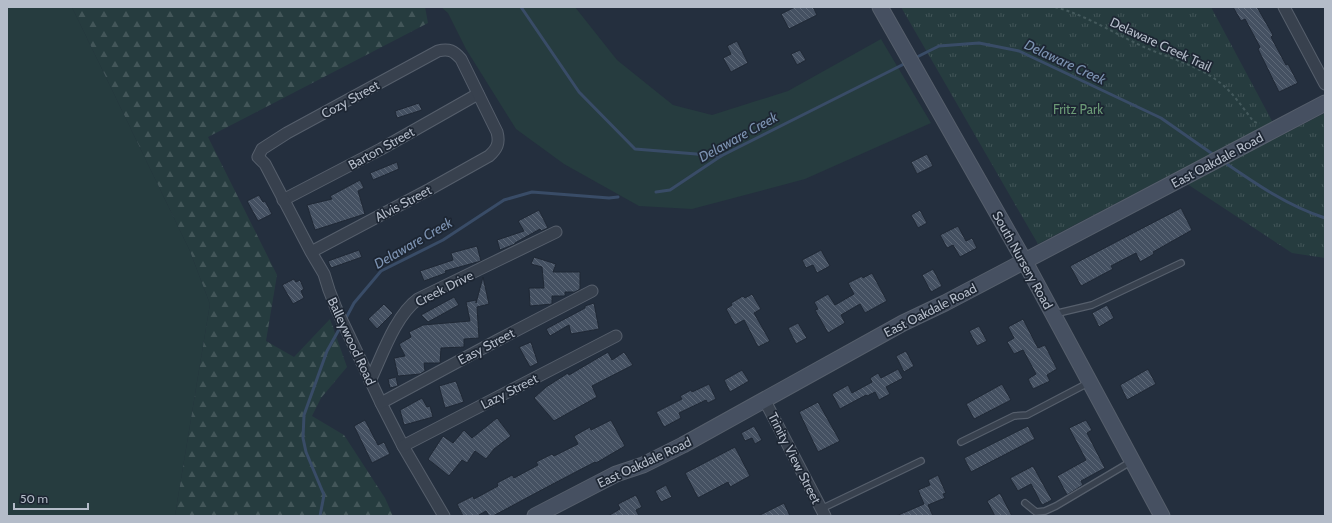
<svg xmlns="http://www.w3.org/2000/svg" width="1332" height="523" font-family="Cabin,sans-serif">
<defs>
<pattern id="forest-firs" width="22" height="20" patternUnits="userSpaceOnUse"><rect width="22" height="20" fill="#263c3f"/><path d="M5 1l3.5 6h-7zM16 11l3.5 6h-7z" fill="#435659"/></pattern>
<pattern id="park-tufts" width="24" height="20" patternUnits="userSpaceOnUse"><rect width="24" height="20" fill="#263c3f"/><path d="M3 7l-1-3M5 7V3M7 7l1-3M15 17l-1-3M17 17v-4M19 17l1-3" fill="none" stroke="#435659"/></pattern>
<pattern id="building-back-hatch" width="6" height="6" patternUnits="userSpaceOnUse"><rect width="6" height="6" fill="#455162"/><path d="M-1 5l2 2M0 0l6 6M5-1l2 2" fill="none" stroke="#5d6877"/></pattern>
</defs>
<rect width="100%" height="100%" fill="#242f3e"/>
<!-- grass -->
<g fill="#263c3f">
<polygon points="7,7 72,7 190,251 210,304 175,516 7,516"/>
<polygon points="441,7 575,7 617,60 673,105 712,115 788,91 881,39 931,123 805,179 692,209 639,206 564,164 516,129 466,49 448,13"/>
</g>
<!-- forest -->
<polygon fill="url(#forest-firs)" points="72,7 425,7 428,23 208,137 277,275 266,341 294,357 330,319 347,367 321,398 312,416 344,435 385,498 393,516 175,516 210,304 190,251"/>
<!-- park -->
<polygon fill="url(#park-tufts)" points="901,7 1211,7 1280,136 1325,113 1325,258 1292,253 1172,174 1038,244"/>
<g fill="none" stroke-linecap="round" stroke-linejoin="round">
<!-- stream -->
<g stroke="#394c67" stroke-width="3">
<polyline points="521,7 579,92 635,149 721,156"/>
<polyline points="915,58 939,46 979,43 1019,51 1161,118 1214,155"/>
<path d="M 1224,162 C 1256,184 1288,206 1325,218"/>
<polyline points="656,192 670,190 721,156 906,63"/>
<polyline points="345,320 354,303 381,271 443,240 504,200 532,192 609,198 618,197"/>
<polyline points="320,516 324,495 306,452 303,438 304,415 327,351 341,326"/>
</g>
</g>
<!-- building -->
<g fill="url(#building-back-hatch)" stroke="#1f2835">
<polygon points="795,7 813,7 817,15 789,29 781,14"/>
<polygon points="1233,7 1257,7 1273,35 1271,37 1286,65 1288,64 1298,83 1279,92 1258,49 1260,47 1245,19 1241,21"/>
<polygon points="737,41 748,63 731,72 723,58 731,54 727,46"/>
<polygon points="800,50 806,60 797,65 791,54"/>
<polygon points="419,103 422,110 397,118 395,111"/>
<polygon points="927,154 933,166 917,174 911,162"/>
<polygon points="397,162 399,169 373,180 370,173"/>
<polygon points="360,180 364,188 358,191 365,214 315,230 307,205 332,199 330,196"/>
<polygon points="259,195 263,202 265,201 272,214 258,221 247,201"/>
<polygon points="1181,208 1192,230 1153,252 1154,254 1140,262 1136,253 1111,266 1113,269 1081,286 1070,266"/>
<polygon points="539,210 548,228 541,231 540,229 515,243 515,244 500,250 497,240 524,231 518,221"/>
<polygon points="920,210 927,223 918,228 911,215"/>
<polygon points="958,226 966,241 972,238 977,248 960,257 953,245 947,248 940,235"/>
<polygon points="477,246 481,261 445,271 446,273 424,281 420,271 453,260 451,253"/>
<polygon points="359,250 362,257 331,268 328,261"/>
<polygon points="821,250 830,266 817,273 813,265 806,268 802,260"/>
<polygon points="534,257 556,264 553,272 580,272 580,289 575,292 565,292 565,296 552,296 552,304 530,306 529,288 544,288 542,267 531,264"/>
<polygon points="933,269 942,286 931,292 922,275"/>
<polygon points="872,273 887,301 865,313 860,304 841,315 845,323 828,333 815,310 818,309 814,302 828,294 835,305 854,294 848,283 862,276 863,278"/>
<polygon points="483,277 489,304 477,307 479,338 464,339 464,347 441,348 440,363 424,363 425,371 420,374 398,376 394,358 405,356 399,344 411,337 409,332 423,325 470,321 466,302 476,300 476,303"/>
<polygon points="294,279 296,282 300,280 304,289 301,291 304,298 293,304 282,285"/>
<polygon points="752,294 761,309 754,313 770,341 758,347 744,320 735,325 726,309 732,305 731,303 743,296 745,298"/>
<polygon points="454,297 459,305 428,322 421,315"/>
<polygon points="594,303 599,329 571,334 569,325 550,336 546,329 585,308 585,306"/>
<polygon points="384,304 393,313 377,329 368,319"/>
<polygon points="1107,305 1114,318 1099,327 1092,313"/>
<polygon points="1023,319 1038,348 1045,345 1057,369 1047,375 1050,381 1033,389 1028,379 1036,374 1023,350 1014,354 1007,342 1014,338 1008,327"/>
<polygon points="798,323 807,338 796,344 788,328"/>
<polygon points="979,326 987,341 977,346 969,331"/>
<polygon points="531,342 538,363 530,367 519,347"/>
<polygon points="906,351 914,366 904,372 896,356"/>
<polygon points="608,352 612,360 624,352 633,365 592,386 597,397 554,421 534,398 546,387 568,373 569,375"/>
<polygon points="898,369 903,378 886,387 890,394 879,400 875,392 867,396 866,395 840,409 832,394 848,385 852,393 872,382 870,378 878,373 881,378"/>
<polygon points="1148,369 1156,384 1127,400 1120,385"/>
<polygon points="742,370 749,381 730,392 724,380"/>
<polygon points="396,377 398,386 390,388 388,379"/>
<polygon points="456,381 464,402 445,408 439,386"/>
<polygon points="709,384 716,399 708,403 706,400 679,413 681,418 664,427 656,412 682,399 680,396 691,390 692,392"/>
<polygon points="1002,384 1011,400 974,419 966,404"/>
<polygon points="422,398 427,407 430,406 433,417 404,425 400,410"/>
<polygon points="818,402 840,441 818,452 799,412"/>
<polygon points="497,418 511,436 494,449 486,459 475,451 467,463 462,460 449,476 428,459 443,436 453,443 464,430 472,438"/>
<polygon points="365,420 378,445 384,442 390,454 372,463 354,426"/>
<polygon points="611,420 625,446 596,463 595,462 549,486 493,516 489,516 486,511 477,516 463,516 457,504 473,496 474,499 498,486 497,483 512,475 514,478 538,465 536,462 552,454 554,456 578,444 574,436 590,427 591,430"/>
<polygon points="1086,420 1092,430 1087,433 1105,468 1081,481 1083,485 1067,495 1057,476 1086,460 1069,428"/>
<polygon points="754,426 762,440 755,444 752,438 745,441 741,433"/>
<polygon points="1028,426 1035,439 971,472 964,458"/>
<polygon points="735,447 750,476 730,487 728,482 698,498 685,473"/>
<polygon points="1033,466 1052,500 1042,505 1031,484 1018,491 1010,478"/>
<polygon points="938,475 946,493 943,494 945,498 928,505 933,516 896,516 924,504 918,490 930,485 928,480"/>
<polygon points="666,485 672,497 661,502 655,491"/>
<polygon points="1000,493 1012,516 995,516 987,501"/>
<polygon points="636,495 642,507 636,510 639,516 608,516 620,509 618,504"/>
<polygon points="784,503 790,516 758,516"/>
</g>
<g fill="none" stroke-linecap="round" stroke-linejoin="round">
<!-- lane casing -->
<g stroke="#565f6c" stroke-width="8">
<g id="lane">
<polyline points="1054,314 1092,305 1181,263"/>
<polyline points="961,442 1014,416 1027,415 1088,383"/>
<polyline points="1025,503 1036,512 1045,511 1056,506 1132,461"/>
<polyline points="821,509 921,461"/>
</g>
</g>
<!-- street casing -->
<g stroke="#565f6c" stroke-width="13">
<g id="street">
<polyline points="1284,7 1325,84"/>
<polyline points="283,200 381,149 478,94"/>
<path d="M 311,252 L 430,189 L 489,156 C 497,149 500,143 497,132 L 461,59 C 454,51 449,48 438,51 L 287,133 L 262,149 L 258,157 L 265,164 L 311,252 L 324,274 L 329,290 L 336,308 L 381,403 L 403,446 L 444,516"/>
<path d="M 370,381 C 382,356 395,316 418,299 L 556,232"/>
<polyline points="765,401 825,516"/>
<polyline points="381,403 498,340 592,291"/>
<polyline points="403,446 616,336"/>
</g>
</g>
<!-- secondary casing -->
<g stroke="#565f6c" stroke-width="17">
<g id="secondary">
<polyline points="880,7 1025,262 1162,516"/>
<polyline points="535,516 616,474 643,465 683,445 903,323 945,303 1325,103"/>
</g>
</g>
<!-- path -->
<path stroke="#44595c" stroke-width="2" stroke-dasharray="3 3" stroke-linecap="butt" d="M 1055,7 C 1086,15 1115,34 1144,47 C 1171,59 1201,66 1224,86 C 1235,96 1244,109 1253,121 L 1257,123 L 1260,123"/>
<!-- lane -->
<use href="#lane" stroke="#38414e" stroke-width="5.5"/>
<!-- street -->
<use href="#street" stroke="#38414e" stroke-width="11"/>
<!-- secondary -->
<use href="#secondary" stroke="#465061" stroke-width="15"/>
</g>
<g text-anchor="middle" stroke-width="3.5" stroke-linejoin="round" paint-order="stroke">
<!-- street labels -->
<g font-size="13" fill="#b4bcc9" stroke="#1d2633">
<text transform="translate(1161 44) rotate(25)" y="5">Delaware Creek Trail</text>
<text transform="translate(350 99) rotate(-29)" y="5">Cozy Street</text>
<text transform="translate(381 148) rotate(-29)" y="5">Barton Street</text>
<text transform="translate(1217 160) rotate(-28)" y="5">East Oakdale Road</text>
<text transform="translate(403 203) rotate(-28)" y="5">Alvis Street</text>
<text transform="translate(1023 260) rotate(61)" y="5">South Nursery Road</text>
<text transform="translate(444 288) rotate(-27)" y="5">Creek Drive</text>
<text transform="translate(930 310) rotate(-27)" y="5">East Oakdale Road</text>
<text transform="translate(352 341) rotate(65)" y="5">Balleywood Road</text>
<text transform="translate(486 346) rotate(-28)" y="5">Easy Street</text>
<text transform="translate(509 391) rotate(-27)" y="5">Lazy Street</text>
<text transform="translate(795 458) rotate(63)" y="5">Trinity View Street</text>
<text transform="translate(644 462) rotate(-25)" y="5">East Oakdale Road</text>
</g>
<!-- park labels -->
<g font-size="13" fill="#6b9a76" stroke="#1d2633">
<text x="1078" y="114">Fritz Park</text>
</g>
<!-- water labels -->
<g font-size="14" font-style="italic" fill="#7c92b1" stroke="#1d2633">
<text transform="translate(1065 62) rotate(25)" y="5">Delaware Creek</text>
<text transform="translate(738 137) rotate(-29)" y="5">Delaware Creek</text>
<text transform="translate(413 243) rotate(-30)" y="5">Delaware Creek</text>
</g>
</g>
<!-- border -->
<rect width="1332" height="523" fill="none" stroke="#b4bcc9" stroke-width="16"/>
<!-- scale -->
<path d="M14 503v6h74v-6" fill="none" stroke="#b4bcc9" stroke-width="2"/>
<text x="20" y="503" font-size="12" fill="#b4bcc9" stroke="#1d2633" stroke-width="3" paint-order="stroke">50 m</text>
</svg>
